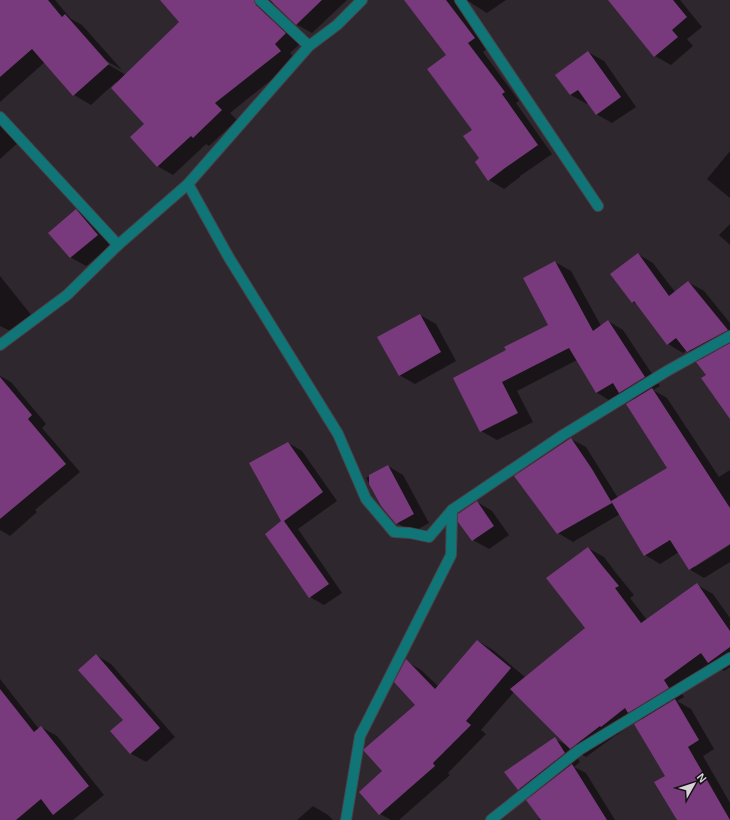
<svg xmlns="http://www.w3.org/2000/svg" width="730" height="820" font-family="Helvetica,sans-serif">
<rect width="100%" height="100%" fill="#2e272e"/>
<!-- shadow -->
<g fill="#0007">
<polygon points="0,0 55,0 71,19 82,25 122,70 105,60 104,62 126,75 180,22 161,0 347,0 312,33 296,24 274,3 271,4 301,43 290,53 296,60 230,113 237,120 209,146 206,144 173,175 157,166 145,125 116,82 91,105 74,95 45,62 0,102"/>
<polygon points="405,0 506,0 487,13 471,3 471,4 471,2 467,2 470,5 469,6 489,47 483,52 519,101 516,103 552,154 520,176 520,177 504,189 489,180 481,159 473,131 448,55"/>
<polygon points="609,0 680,0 702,27 687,39 693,46 671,65 655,56"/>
<polygon points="588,52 604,61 636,107 612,123 596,114 588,103 587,104 571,95 557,75"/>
<polygon points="0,118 20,141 0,159"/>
<polygon points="730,151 730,198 707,179"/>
<polygon points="76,210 92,219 113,244 86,266 70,257"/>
<polygon points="730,224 730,245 719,235"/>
<polygon points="638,254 653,263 675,292 688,282 704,291 730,323 730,418 707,375 703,360 687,350 683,353 668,344 638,305 633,302"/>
<polygon points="555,262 571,271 601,326 608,321 623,330 660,386 653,390 667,398 719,477 730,470 730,543 695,565 695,567 730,545 730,562 704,578 689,569 679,552 660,564 645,555 620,514 573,542 558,533 571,439 586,447 618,498 669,468 634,400 624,395 612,402 596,392 577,360 517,391 533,422 497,440 481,431 507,351 549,325"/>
<polygon points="0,276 32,316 12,332 0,326"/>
<polygon points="420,315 436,324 456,361 415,384 399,375"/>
<polygon points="0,376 11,382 46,424 42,428 80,472 35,510 37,512 10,536 0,530"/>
<polygon points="288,443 302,451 337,501 298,529 342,593 324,605 310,597 282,521"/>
<polygon points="388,466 403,475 429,523 415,531 411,531 395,522 381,506 366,478"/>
<polygon points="477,502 492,511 509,535 489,549 473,540 459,521"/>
<polygon points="588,548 604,557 616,573 634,595 630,598 647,620 697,585 713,594 730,618 730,667 724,671 713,665 679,689 684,697 677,701 691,709 714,749 703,756 730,803 730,820 677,820 666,777 643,720 639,718 617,735 616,735 586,757 571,748 580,762 574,767 586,773 615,820 538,820 541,818 532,797 519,789 555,739 568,746 514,692 481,730 486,734 448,773 450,775 399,820 391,820 380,814 383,771 416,705 406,661 421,670 439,687 478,641 493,650 525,677 586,628"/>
<polygon points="96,655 111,664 175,737 146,762 130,753 124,720"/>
<polygon points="0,679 39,729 41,727 57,736 104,795 73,820 0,820"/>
<polygon points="313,806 328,815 333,820 297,820"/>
</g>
<!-- building -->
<g fill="#783a7c">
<polygon points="0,0 48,0 62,17 65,14 109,64 73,96 32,49 0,77"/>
<polygon points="160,0 254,0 256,5 286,33 275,44 281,51 215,103 222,110 193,138 191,136 157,167 130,137 144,124 111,88 179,22"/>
<polygon points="270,0 322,0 296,25"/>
<polygon points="404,0 446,0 475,38 468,43 505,92 502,94 538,145 505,168 488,181 475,162 479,158 463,136 472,130 427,69 446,55"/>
<polygon points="608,0 673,0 687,17 672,30 678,37 654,57"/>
<polygon points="588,51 621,97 596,115 578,90 570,95 555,75"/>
<polygon points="76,209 98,235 70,258 48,233"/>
<polygon points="638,253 669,296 688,281 728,330 687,352 676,338 667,345 634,301 632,303 610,274"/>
<polygon points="555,261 593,331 608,320 645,377 619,393 613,383 596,393 569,348 502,382 518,413 480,432 453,378 506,350 504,347 548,325 523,278"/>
<polygon points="420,314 441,352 399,376 377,337"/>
<polygon points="730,343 730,419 701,378 706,375 696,362"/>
<polygon points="0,377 32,415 28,419 66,464 0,519"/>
<polygon points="652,388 730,508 730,544 689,570 670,540 644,556 611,501 667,468 626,404"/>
<polygon points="571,438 592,469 612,503 557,534 514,476"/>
<polygon points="288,442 323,492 284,521 329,584 309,598 265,534 281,521 249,463"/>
<polygon points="388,465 414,514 396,524 381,506 369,484 369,475"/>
<polygon points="477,501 494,526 472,541 458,522 458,514"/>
<polygon points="588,547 600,563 619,586 615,588 641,623 697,583 730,631 730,647 708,663 701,653 664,680 669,688 628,713 625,708 601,727 600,726 570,749 510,689 585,628 546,578"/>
<polygon points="477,640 511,668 466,721 471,725 433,763 435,766 379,815 359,792 382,771 364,751 364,749 415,705 394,682 406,659 435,689"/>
<polygon points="96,654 160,728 130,754 110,731 123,720 78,670"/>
<polygon points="0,689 34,732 41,726 89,786 53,815 41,799 16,820 0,820"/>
<polygon points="675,699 699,740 688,747 730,820 677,820 654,782 665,776 634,724"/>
<polygon points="555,737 565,753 518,790 504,772"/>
<polygon points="572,764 607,820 541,820 526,800"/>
</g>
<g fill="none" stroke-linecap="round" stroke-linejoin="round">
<!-- minor casing -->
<g stroke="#494249" stroke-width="12">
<g id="minor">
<polyline points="260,0 309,46"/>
<polyline points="460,0 598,206"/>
<polyline points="0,117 118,245"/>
<polyline points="188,184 228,256 338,434 366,499 394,532 410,533 429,537 452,510 563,435 667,371 730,336"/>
<polyline points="0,345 67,295 118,245 188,184 309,46 337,25 362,0"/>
<polyline points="346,820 360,736 451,555 452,510"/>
<polyline points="491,820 579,750 730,658"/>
</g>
</g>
<!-- minor -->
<use href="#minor" stroke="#107577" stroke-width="10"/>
</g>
<!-- north arrow -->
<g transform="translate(694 784) rotate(51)" stroke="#141114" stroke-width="3" paint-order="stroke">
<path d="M0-3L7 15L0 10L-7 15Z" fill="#d7d2d7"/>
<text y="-6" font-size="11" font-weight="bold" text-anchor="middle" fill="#d7d2d7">N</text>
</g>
</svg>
